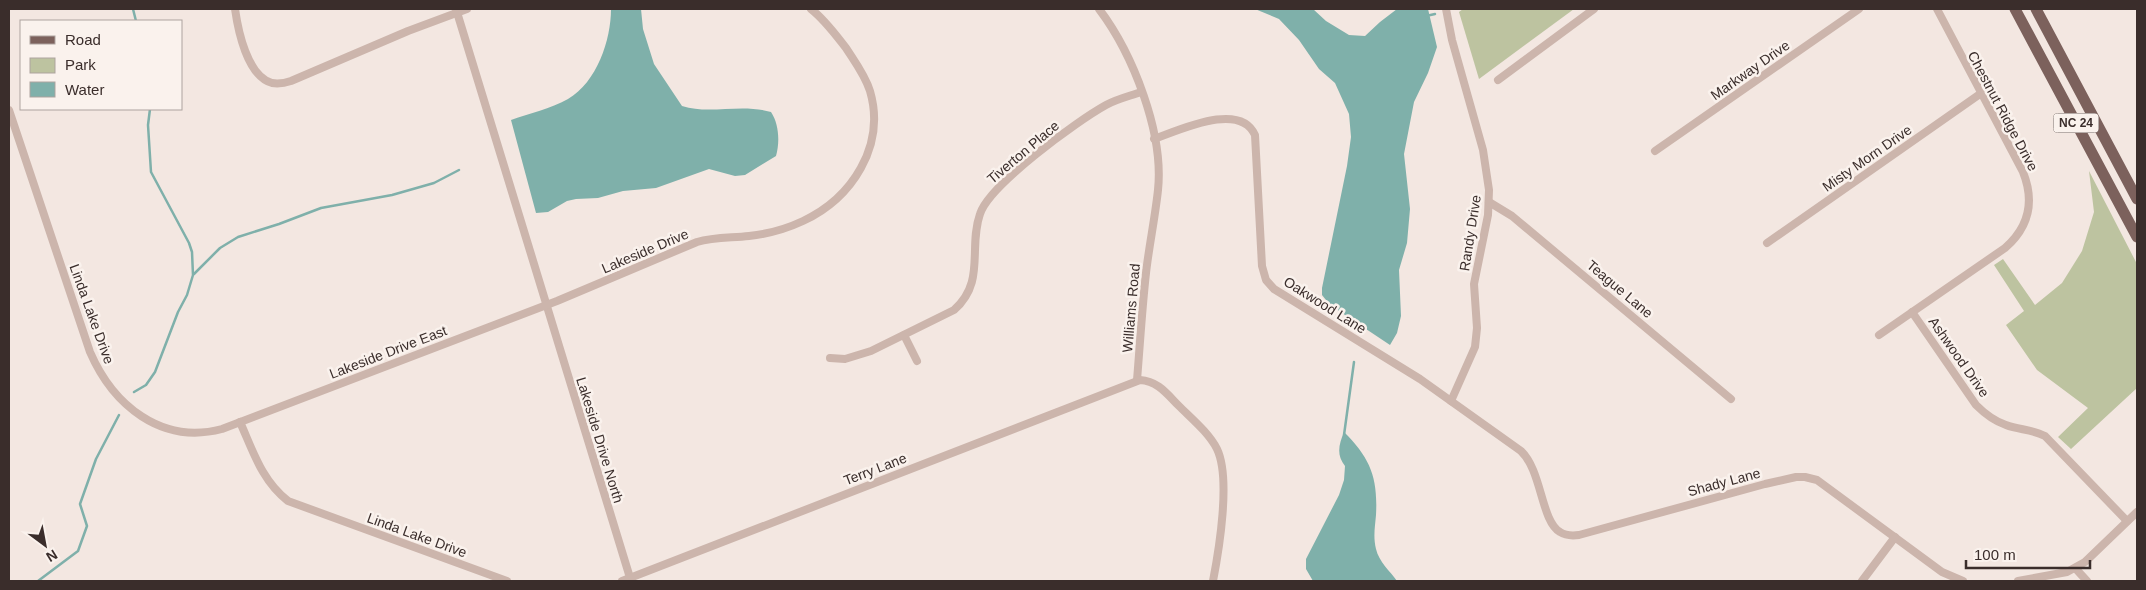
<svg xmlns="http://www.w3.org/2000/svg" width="2146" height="590" font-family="Arial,sans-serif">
<rect width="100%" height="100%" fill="#f3e7e1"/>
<!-- green -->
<g fill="#bdc3a0">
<polygon points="1463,9 1574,9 1479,79 1459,12"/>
<polygon points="2089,171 2137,264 2137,388 2071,449 2058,437 2088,408 2037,370 2006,325 2024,311 1994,265 2003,259 2035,305 2062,283 2082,251 2094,212"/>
</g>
<!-- water -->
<g fill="#7fb0aa">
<path d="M 611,9 L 641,9 L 643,29 L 654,64 L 682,106 C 710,115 740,103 771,112 C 779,124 780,142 776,156 L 745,175 L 735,176 L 709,169 L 656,188 L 623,191 L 598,198 L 576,199 L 567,201 L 548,212 L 536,213 L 511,120 C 530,113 550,109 568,99 C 597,82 611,40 611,9 Z"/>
<polygon points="1255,9 1313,9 1326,21 1349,35 1365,36 1380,22 1397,9 1428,9 1437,47 1428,73 1414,102 1404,154 1410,209 1407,243 1399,270 1401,316 1397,333 1390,345 1330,305 1322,295 1322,288 1347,166 1351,137 1349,114 1335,83 1319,69 1299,40 1279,19"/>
<path d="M 1344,432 C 1370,458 1378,477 1376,515 C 1375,527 1373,537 1376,549 C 1379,562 1390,571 1397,581 L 1313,581 L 1306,569 L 1306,559 L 1339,495 L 1344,480 L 1345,466 C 1336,455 1339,444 1344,432 Z"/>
</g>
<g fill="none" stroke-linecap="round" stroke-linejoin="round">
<!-- stream -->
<g stroke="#7fb0aa" stroke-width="2.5">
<polyline points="133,9 136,21"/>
<polyline points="1426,16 1435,14"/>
<polyline points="194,274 220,248 238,237 279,224 321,208 392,195 434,183 459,170"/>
<polyline points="134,392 146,385 155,372 178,312 187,295 193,275 192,252 189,243 151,172 148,125 150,109"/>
<polyline points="1344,435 1354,362"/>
<polyline points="38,581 78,551 87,526 80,504 96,459 119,415"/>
</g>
<!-- minor -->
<g stroke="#ccb5ac" stroke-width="8">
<path d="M 235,9 C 238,30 247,76 272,83 C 278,84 285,83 291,81 L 408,31 L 467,9"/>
<polyline points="456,9 631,581"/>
<path d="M 1099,9 C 1133,54 1164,133 1158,190 C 1155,218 1149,246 1146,273 C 1142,309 1140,344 1137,380"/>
<polyline points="1446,9 1452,40 1483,150 1489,190 1488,215 1474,284 1477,328 1475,347 1451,401"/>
<polyline points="1498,80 1594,9"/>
<path d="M 9,110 L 90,352 C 113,405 161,445 222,429 L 557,301 L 697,242 C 714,237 731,238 749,236 C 768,234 786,229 803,221 C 852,198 886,146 870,91 C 865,75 855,62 846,48 C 835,34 825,20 811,9"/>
<path d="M 1154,139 C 1180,130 1240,101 1255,135 L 1262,266 L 1266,280 L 1274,289 L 1420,379 L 1521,451 C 1542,471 1541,521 1560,532 C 1566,536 1572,536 1579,535 L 1765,484 L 1796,477 L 1805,477 L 1817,480 L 1942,572 L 1963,581"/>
<polyline points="1655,151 1859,9"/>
<polyline points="1489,202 1512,216 1731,399"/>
<polyline points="1767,243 1980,94"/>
<path d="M 1912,312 L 1976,405 C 1985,414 1994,421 2006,425 C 2019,430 2032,429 2045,436 L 2127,521"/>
<polyline points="904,335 917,361"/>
<path d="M 1879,335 L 2005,248 C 2029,227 2035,202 2023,172 L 1937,9"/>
<path d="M 830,358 L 845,359 L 871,351 L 954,310 C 986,282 968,248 980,214 C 989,185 1077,121 1106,105 C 1117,99 1130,96 1141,92"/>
<path d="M 240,422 C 253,451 262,481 288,501 L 507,581"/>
<polyline points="2076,569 2087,581"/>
<path d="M 622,581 L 1140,380 C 1158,381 1167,394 1179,406 C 1192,419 1209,433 1217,449 C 1231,478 1219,550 1213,581"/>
<polyline points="1862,581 1895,537"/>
<polyline points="2018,581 2067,572 2085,562 2137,512"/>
</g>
<!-- primary -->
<g stroke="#7c615c" stroke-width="11">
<polyline points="2015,9 2137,237"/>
<polyline points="2036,9 2137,199"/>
</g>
</g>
<g text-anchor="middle" stroke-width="5" stroke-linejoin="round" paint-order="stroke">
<!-- shield labels -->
<rect fill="#faf2ed" stroke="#746865" stroke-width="1" x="2053.5" y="113.5" width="45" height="19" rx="4"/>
<g font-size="12" font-weight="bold" fill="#3a2d2b">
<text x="2076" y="127">NC 24</text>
</g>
<!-- street labels -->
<g font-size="14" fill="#3a2d2b" stroke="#faf2ed">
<text transform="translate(1750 70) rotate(-35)" y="5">Markway Drive</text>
<text transform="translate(2003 111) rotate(62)" y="5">Chestnut Ridge Drive</text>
<text transform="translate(1023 152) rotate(-40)" y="5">Tiverton Place</text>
<text transform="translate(1867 158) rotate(-35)" y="5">Misty Morn Drive</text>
<text transform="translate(1470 233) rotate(-81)" y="5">Randy Drive</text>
<text transform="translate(645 251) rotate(-23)" y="5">Lakeside Drive</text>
<text transform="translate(1620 289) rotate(40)" y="5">Teague Lane</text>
<text transform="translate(1325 305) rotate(32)" y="5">Oakwood Lane</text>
<text transform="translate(1131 308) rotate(-85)" y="5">Williams Road</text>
<text transform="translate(92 314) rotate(70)" y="5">Linda Lake Drive</text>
<text transform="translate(388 352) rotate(-21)" y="5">Lakeside Drive East</text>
<text transform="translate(1959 357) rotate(55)" y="5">Ashwood Drive</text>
<text transform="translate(600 440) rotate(73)" y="5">Lakeside Drive North</text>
<text transform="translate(875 469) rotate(-21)" y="5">Terry Lane</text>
<text transform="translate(1724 482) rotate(-15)" y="5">Shady Lane</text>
<text transform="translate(417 535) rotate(20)" y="5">Linda Lake Drive</text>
</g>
</g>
<!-- border -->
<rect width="2146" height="590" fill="none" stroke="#3a2d2b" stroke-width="20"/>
<!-- legend -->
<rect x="20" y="20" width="162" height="90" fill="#faf2ed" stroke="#ada39f"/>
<rect x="30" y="36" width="25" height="8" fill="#7c615c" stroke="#ada39f"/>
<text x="65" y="45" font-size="15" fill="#3a2d2b">Road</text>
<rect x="30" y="58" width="25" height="15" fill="#bdc3a0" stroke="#ada39f"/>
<text x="65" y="70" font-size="15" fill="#3a2d2b">Park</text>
<rect x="30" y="82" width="25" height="15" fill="#7fb0aa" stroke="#ada39f"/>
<text x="65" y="95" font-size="15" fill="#3a2d2b">Water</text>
<!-- north arrow -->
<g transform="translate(45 545) rotate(148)" stroke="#faf2ed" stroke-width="4" paint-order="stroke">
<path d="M0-4L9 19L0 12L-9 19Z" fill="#3a2d2b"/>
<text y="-8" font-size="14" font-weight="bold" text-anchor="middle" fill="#3a2d2b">N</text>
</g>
<!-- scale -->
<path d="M1966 560v8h124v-8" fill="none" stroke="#3a2d2b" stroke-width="2.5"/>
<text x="1974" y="560" font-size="15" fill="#3a2d2b" stroke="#faf2ed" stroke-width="4" paint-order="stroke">100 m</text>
</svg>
